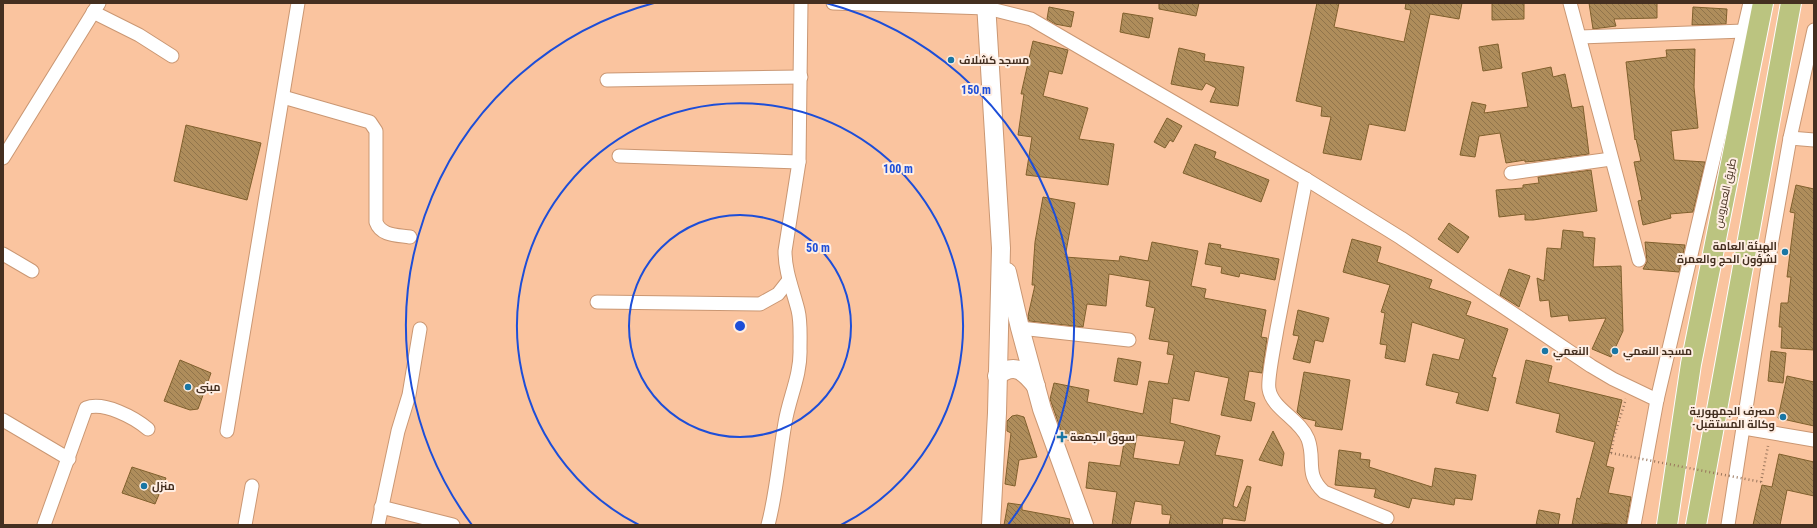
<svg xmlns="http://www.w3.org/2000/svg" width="1817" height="528" font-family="'Roboto Condensed',Cairo,sans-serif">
<defs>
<pattern id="building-back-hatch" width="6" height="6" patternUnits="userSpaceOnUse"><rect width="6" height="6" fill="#af8d5b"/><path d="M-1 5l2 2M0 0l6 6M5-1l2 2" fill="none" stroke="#90744b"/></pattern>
</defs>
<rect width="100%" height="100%" fill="#fac49f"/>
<!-- building -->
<g fill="url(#building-back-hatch)" stroke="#80602d" fill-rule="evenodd">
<polygon points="1159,3 1199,3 1196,16 1159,9"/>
<polygon points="1317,3 1339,3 1334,27 1404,42 1411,10 1405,9 1406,3 1462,3 1459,19 1430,14 1405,131 1369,124 1361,160 1323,153 1331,117 1321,116 1322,107 1296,101"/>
<polygon points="1492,3 1524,3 1524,19 1492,20"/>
<polygon points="1589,3 1657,3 1657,18 1614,19 1616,26 1593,29"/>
<polygon points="1049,7 1074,12 1071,27 1055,24 1047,19"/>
<polygon points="1693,7 1727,9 1726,24 1692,25"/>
<polygon points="1123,13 1153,18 1149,38 1120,32"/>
<polygon points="1033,41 1068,50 1062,74 1049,71 1043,96 1088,108 1079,139 1114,144 1108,185 1026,175 1032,137 1018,135 1024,94 1021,94"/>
<polygon points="1498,44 1502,68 1483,71 1479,47"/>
<polygon points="1179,48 1205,54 1204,61 1244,67 1238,106 1210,102 1216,88 1206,83 1202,90 1171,84"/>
<polygon points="1695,49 1694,87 1698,128 1671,131 1674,160 1705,162 1693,212 1670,214 1671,218 1643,225 1638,201 1642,200 1634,162 1641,161 1636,139 1635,140 1626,62 1667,57 1666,50"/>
<polygon points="1551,67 1553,77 1565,74 1572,108 1583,106 1589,154 1536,161 1525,162 1525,160 1506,163 1500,133 1479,136 1475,157 1460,155 1472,102 1486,105 1484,113 1528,107 1522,73"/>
<polygon points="1167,118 1182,126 1173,142 1170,140 1165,148 1154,142"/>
<polygon points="186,125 261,143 247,200 174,181"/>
<polygon points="1195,144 1216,152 1214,158 1269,180 1261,202 1183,173"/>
<polygon points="1591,170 1597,211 1533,220 1525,220 1525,214 1499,217 1496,190 1523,188 1523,185 1539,183 1538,177"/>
<polygon points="1796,185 1814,189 1814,350 1781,348 1782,327 1779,327 1781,303 1788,303 1791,277 1787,277 1795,213 1790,212"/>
<path d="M 1043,197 L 1075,203 L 1065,257 L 1119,261 L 1120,256 L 1148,261 L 1152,242 L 1198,251 L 1191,286 L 1206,289 L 1204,298 L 1266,310 L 1261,337 L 1267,338 L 1262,373 L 1249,371 L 1244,400 L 1255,403 L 1251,421 L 1221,415 L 1229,378 L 1195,371 L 1189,401 L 1173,398 L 1170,423 L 1220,436 L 1215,455 L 1243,460 L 1233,506 L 1237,508 L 1247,486 L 1251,487 L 1245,521 L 1223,518 L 1222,525 L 1169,525 L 1171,515 L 1162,514 L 1162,505 L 1135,501 L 1130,525 L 1112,525 L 1117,492 L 1086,488 L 1089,462 L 1120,466 L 1124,443 L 1080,433 L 1078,442 L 1064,439 L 1050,399 L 1054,383 L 1089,390 L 1087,402 L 1143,414 L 1149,381 L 1168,384 L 1174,355 L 1167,354 L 1169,342 L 1149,339 L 1155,308 L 1146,306 L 1150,281 L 1109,274 L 1106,306 L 1087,304 L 1083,327 L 1029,321 L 1028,316 L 1035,285 L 1032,285 L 1035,242 ZM 1137,435 L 1185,441 L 1179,465 L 1133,458 Z"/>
<polygon points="1449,223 1469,237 1458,253 1438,239"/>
<polygon points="1563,230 1583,232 1583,237 1595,238 1593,267 1621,266 1623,331 1611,357 1592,349 1606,318 1569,321 1568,315 1551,317 1549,300 1540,301 1537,278 1544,281 1547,248 1561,249"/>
<polygon points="1352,239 1381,247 1377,262 1432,280 1429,288 1471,302 1466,315 1508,329 1492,377 1496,378 1488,411 1456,403 1459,393 1426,385 1433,354 1459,360 1465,339 1412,322 1405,362 1385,358 1387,345 1380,344 1385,313 1381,312 1390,285 1343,272"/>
<polygon points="1645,242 1685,245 1679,272 1643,269 1647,262"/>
<polygon points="1209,243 1221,245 1220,248 1279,259 1275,280 1240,273 1239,277 1221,273 1222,267 1205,264"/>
<polygon points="1509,269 1530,276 1519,307 1500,295"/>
<polygon points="1298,310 1329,318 1323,342 1315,340 1310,363 1293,359 1299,336 1293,335"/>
<polygon points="1771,351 1786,353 1783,383 1768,381"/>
<polygon points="1118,358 1141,362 1137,385 1114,381"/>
<polygon points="180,360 211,373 198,409 190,410 164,401"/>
<polygon points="1526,360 1552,366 1548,382 1622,400 1606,466 1614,468 1608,493 1631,497 1626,525 1598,523 1597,525 1572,525 1577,498 1580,499 1595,442 1556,432 1560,414 1516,403"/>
<polygon points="1304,372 1350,380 1342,430 1315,426 1316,421 1303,418 1297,412"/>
<polygon points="1787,376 1814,382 1814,426 1778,418"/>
<polygon points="1017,415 1024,417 1037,457 1019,460 1015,486 1005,484 1011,433 1007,431 1007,421 1012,416"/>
<polygon points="1273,431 1284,453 1282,466 1259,460"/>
<polygon points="1339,450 1361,453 1360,459 1370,460 1369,467 1432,487 1435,468 1476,475 1472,500 1455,498 1454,505 1412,498 1409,508 1374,497 1376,489 1335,485"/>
<polygon points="1779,454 1814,462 1814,496 1787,490 1780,525 1753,525 1762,485 1772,487"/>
<polygon points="132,467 166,478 155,504 122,493"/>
<polygon points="1008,503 1022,505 1022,510 1070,519 1069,525 1004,525"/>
<polygon points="1539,510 1560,514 1558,525 1536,525"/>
</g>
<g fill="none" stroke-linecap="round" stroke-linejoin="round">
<!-- minor casing -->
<g stroke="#ca9773" stroke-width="15">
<g id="minor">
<polyline points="833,3 987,8 1031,19 1306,179 1401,238 1591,366 1613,379 1657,400"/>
<polyline points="1570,3 1639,260"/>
<polyline points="93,12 139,35 172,56"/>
<polyline points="1580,37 1744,31"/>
<polyline points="607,80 801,77"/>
<path d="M 283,97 L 370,122 L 376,131 L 376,222 C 381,236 397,235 410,237"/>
<polyline points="1790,138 1814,140"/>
<polyline points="619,156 799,162"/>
<polyline points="3,158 99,3"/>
<polyline points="1511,173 1611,159"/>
<path d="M 1306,179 C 1296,229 1287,279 1277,329 C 1275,342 1267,379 1269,389 C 1272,409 1300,419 1308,439 C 1316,461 1304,473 1324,492 L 1387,518"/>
<polyline points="3,254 32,271"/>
<polyline points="597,302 760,304 778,294 789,280"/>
<polyline points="1020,328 1129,340"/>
<polyline points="3,420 69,459"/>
<polyline points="1744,428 1814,440"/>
<polyline points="227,431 298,3"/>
<polyline points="381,507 453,525"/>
<path d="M 44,525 L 86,408 C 104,401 135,418 148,429"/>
<polyline points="245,525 252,486"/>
<polyline points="378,525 398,431 409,395 420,329"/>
<path d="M 768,525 C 777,491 779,457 785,423 C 789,398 801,375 800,349 C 800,337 801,322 798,310 C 793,290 785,272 785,251 L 799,162 L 801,3"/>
<polyline points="1634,525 1657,400 1750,3"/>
<polyline points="1728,525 1772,240 1790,138 1814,30"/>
</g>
</g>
<!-- secondary casing -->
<g stroke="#ca9773" stroke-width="20">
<g id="secondary">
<polyline points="986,3 1001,248 997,413 991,525"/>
<polyline points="1007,272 1020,328 1042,409 1084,525"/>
<path d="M 997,376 C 1015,362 1024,371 1036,386"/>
</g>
</g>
<!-- primary casing -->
<g stroke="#fff" stroke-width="22">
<g id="primary">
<polyline points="1667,525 1691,364 1763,3"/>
<polyline points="1696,525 1791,3"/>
</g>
</g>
<!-- path -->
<g stroke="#99755b" stroke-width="2.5" stroke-dasharray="1 3" stroke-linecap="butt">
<polyline points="1611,453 1614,436 1626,399"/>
<polyline points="1761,482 1768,446"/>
</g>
<!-- minor -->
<use href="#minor" stroke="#fff" stroke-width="13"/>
<!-- secondary -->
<use href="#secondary" stroke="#fff" stroke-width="18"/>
<!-- primary -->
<use href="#primary" stroke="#bbc480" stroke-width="20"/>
<!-- path-bridge -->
<polyline stroke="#99755b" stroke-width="2.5" stroke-dasharray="1 3" stroke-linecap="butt" points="1611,453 1761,482"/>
</g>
<!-- distance rings -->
<g fill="none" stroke="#1d4ed8" stroke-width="2">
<circle cx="740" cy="326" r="111"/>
<path d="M639 525A223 223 0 1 1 841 525"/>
<path d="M472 525A334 334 0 0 1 654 3M826 3A334 334 0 0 1 1008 525"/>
</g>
<!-- markers -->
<g fill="#1976a4" stroke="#ffeee3" stroke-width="1.5">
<circle cx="951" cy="60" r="4"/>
<circle cx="1785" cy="252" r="4"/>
<circle cx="1545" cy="351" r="4"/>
<circle cx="1615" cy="351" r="4"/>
<circle cx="188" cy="387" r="4"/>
<circle cx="1783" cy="417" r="4"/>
<path d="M1060 431h4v4h4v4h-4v4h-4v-4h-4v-4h4z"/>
<circle cx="144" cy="486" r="4"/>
</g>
<g text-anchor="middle" stroke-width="4" stroke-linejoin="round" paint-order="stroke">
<!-- poi labels -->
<g font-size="11" font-weight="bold" fill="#442f20" stroke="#ffeee3" text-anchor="start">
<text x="959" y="64">مسجد كشلاف</text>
<text x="1777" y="250" text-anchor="end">الهيئة العامة<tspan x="1777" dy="13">لشؤون الحج والعمرة</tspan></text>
<text x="1553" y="355">النعمي</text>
<text x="1623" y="355">مسجد النعمي</text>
<text x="196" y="391">مبنى</text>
<text x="1775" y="415" text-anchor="end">مصرف الجمهورية<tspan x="1775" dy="13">-وكالة المستقبل</tspan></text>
<text x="1070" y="441">سوق الجمعة</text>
<text x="152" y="490">منزل</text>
</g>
<!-- street labels -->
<g font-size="11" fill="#442f20" stroke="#ffeee3">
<text transform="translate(1725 193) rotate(-78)" y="4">طريق العمروس</text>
</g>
</g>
<circle cx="740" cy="326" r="6" fill="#1d4ed8" stroke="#ffeee3" stroke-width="2"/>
<g font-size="12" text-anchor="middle" font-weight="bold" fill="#1d4ed8" stroke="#ffeee3" stroke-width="4" stroke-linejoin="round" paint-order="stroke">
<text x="976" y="94">150 m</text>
<text x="898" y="173">100 m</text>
<text x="818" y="252">50 m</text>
</g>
<!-- border -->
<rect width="1817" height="528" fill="none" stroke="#442f20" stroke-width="8"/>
</svg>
